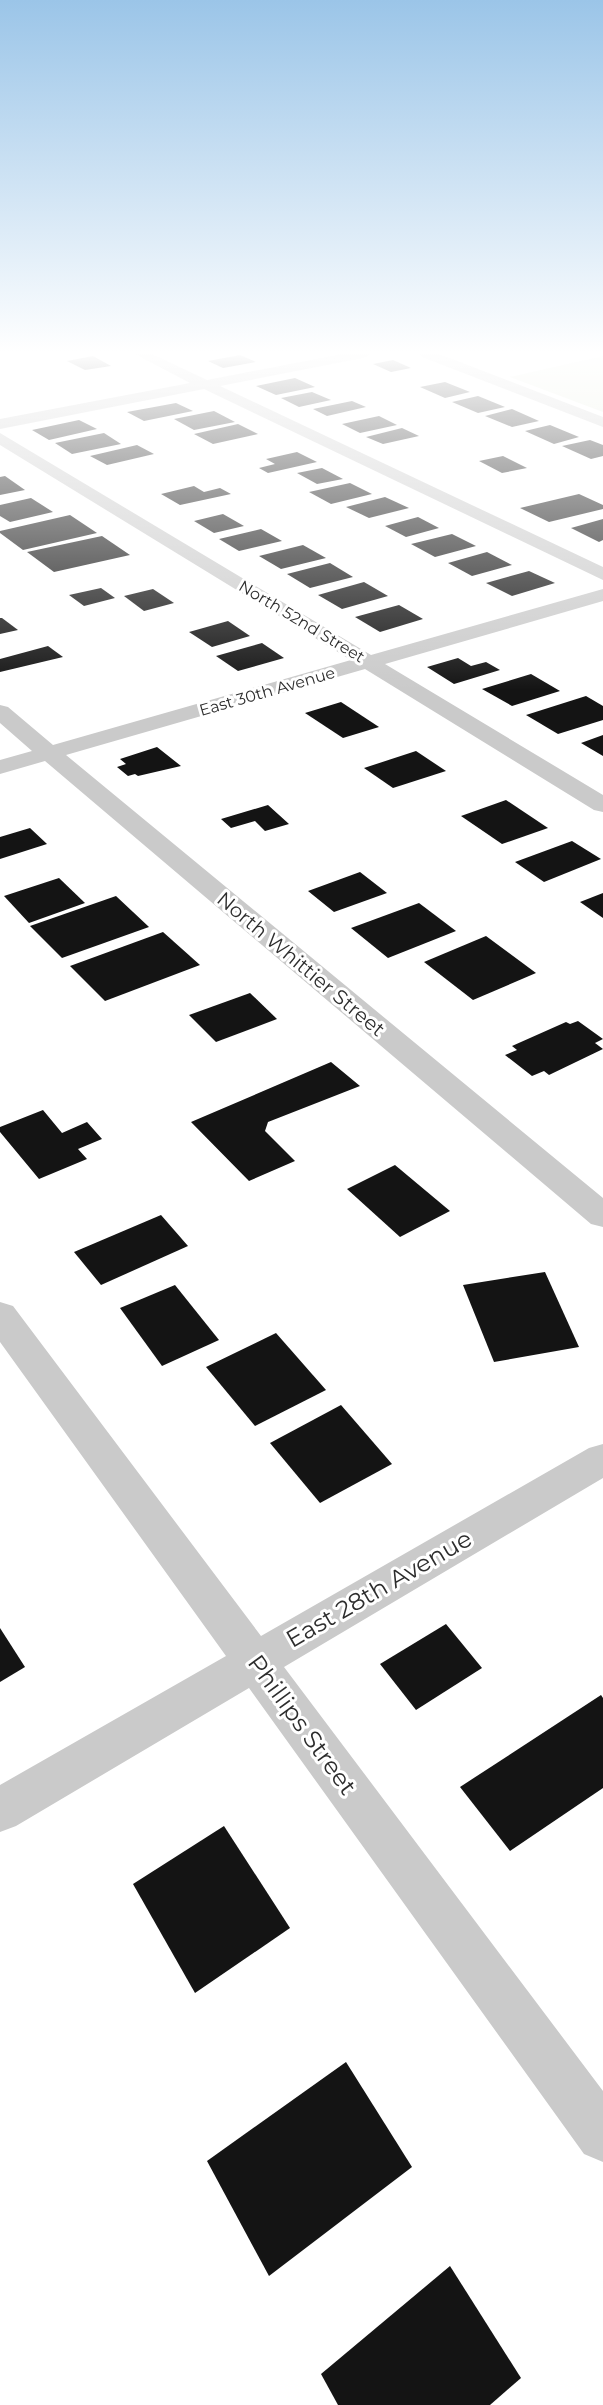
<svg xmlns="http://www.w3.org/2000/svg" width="603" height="2405" font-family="Montserrat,sans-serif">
<rect width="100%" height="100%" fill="#fff"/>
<!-- green -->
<polygon fill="#e4eadb" points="603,356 603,412 510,377"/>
<!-- building -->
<g fill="#141414">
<polygon points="240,355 256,362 223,368 208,361"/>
<polygon points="93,356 111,366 85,370 67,361"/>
<polygon points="393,360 411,368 391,372 373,364"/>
<polygon points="295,378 315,387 276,395 256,386"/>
<polygon points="445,382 470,392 445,398 420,387"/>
<polygon points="312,392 331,400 299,407 281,398"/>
<polygon points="478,396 505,407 478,413 452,402"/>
<polygon points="352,401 366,407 327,416 313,409"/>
<polygon points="176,403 193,411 144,421 127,412"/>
<polygon points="512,409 539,421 512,427 485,416"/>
<polygon points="214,411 235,422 194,430 174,419"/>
<polygon points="379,416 397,425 360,433 342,424"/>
<polygon points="79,420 97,429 49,440 32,430"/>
<polygon points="238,424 258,434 213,444 194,434"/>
<polygon points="550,425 579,437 554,444 525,431"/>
<polygon points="402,428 419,436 383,444 366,437"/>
<polygon points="104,433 121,444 72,454 55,443"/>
<polygon points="590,440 603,445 603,456 591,459 562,446"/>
<polygon points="137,445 154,454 107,465 90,456"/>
<polygon points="297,452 317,462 268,473 259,468 275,464 266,459"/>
<polygon points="503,456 527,468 502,473 479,461"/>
<polygon points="322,468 343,479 317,484 297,473"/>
<polygon points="5,476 25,490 0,495 0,477"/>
<polygon points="350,483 372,494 331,504 309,492"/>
<polygon points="194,486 204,492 220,488 231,494 180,505 161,494"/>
<polygon points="579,494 603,505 603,509 549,522 520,508"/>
<polygon points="385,497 409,508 369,518 346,507"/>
<polygon points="31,498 53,512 10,522 0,516 0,505"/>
<polygon points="223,514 244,526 214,533 194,521"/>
<polygon points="70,515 97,533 23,550 0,533 0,531"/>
<polygon points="418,517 439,528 406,537 385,526"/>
<polygon points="603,519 603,540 599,542 571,528"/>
<polygon points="261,529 282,541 239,551 219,539"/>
<polygon points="452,534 476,546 435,557 411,544"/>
<polygon points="102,536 130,555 54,572 27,552"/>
<polygon points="303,545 326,558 281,569 259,556"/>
<polygon points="487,552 512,565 472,576 448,563"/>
<polygon points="330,563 353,577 310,588 287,574"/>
<polygon points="529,571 555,583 512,596 486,583"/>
<polygon points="364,582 388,596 342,609 318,595"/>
<polygon points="101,588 115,598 84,606 69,595"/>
<polygon points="153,589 174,603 144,611 124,596"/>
<polygon points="399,605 423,619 380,632 355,617"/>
<polygon points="0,618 2,618 18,630 0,634"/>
<polygon points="228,621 250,636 212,647 189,632"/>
<polygon points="262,643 284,658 238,671 216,656"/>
<polygon points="48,646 63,657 0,672 0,659"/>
<polygon points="458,658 471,666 486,662 500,670 454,684 427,667"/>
<polygon points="531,674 560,691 512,706 482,689"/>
<polygon points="586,696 603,706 603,720 558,734 526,715"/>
<polygon points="341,702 379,727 343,738 305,713"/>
<polygon points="603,735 603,756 581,743"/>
<polygon points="157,747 181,766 138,776 135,774 128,776 117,767 126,764 120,759"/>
<polygon points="416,751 446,771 393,788 364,768"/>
<polygon points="506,800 548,828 502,844 461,816"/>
<polygon points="268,805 289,824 265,831 255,821 231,828 221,819"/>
<polygon points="30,828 47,844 0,859 0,837"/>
<polygon points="572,841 601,859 544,882 515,862"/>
<polygon points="360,872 387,893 334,912 308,891"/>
<polygon points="59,878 85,903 29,923 4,896"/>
<polygon points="603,893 603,918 580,902"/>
<polygon points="116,896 149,927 62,958 30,926"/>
<polygon points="419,903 456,931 388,958 351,928"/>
<polygon points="163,932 200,965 105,1001 70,966"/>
<polygon points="486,936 536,973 473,1000 424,962"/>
<polygon points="250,993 277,1019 216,1042 189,1015"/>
<polygon points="578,1021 603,1039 595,1043 603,1049 549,1075 544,1071 532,1076 505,1055 517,1050 512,1046 566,1022 570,1024"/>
<polygon points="331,1062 360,1086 268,1122 265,1131 295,1161 249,1181 191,1122"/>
<polygon points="43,1110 62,1133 87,1122 102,1139 78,1149 87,1159 39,1179 0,1132 0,1127"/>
<polygon points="395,1165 450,1211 400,1237 347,1189"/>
<polygon points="161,1215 188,1246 101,1285 74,1252"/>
<polygon points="545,1272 579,1347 494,1362 463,1285"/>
<polygon points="175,1285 219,1340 162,1366 120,1308"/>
<polygon points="276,1333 326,1390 255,1426 206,1367"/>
<polygon points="341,1405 392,1464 320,1503 270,1443"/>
<polygon points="446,1624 482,1668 416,1710 380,1664"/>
<polygon points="0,1628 25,1667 0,1682"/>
<polygon points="601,1695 603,1698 603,1788 510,1851 460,1787"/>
<polygon points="224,1826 290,1928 195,1993 133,1884"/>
<polygon points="346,2062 412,2167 269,2276 207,2161"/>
<polygon points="450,2266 521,2378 490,2405 338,2405 321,2374"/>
</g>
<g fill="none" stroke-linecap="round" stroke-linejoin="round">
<!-- minor -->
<g fill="#cacaca" fill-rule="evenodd">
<polygon points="135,354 152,354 207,380 342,354 369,354 367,357 362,358 220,386 603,567 603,580 204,389 0,429 0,419 190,383"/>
<polygon points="420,354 439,354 603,417 603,427 422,357"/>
<polygon points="0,433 371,655 603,589 603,601 385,664 603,795 603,812 594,810 365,669 66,755 603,1198 603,1227 591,1224 45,761 0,774 0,760 32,751 0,723 0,705 8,707 53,745 351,660 0,445"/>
<polygon points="0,1302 13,1306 261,1636 589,1448 603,1444 603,1478 284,1667 603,2091 603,2162 584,2154 249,1688 16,1826 0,1832 0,1785 226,1656 0,1342"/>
</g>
</g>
<!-- sky -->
<linearGradient id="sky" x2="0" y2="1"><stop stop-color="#9bc5e8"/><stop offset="0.51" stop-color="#fff"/><stop offset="1" stop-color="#fff" stop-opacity="0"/></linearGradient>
<rect width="603" height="690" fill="url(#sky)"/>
<g text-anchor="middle" stroke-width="6" stroke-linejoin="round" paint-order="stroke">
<!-- far-street labels -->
<g font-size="16" fill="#2d2d2d" stroke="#fff">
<text transform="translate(302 621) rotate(31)" y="6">North 52nd Street</text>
<text transform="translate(267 691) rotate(-16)" y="6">East 30th Avenue</text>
</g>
<!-- street labels -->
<g font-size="20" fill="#2d2d2d" stroke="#fff">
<text transform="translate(301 964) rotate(40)" y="7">North Whittier Street</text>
</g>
<!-- near-street labels -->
<g font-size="24" fill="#2d2d2d" stroke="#fff">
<text transform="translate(379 1589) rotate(-30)" y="8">East 28th Avenue</text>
<text transform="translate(302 1725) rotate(54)" y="8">Phillips Street</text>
</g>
</g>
</svg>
